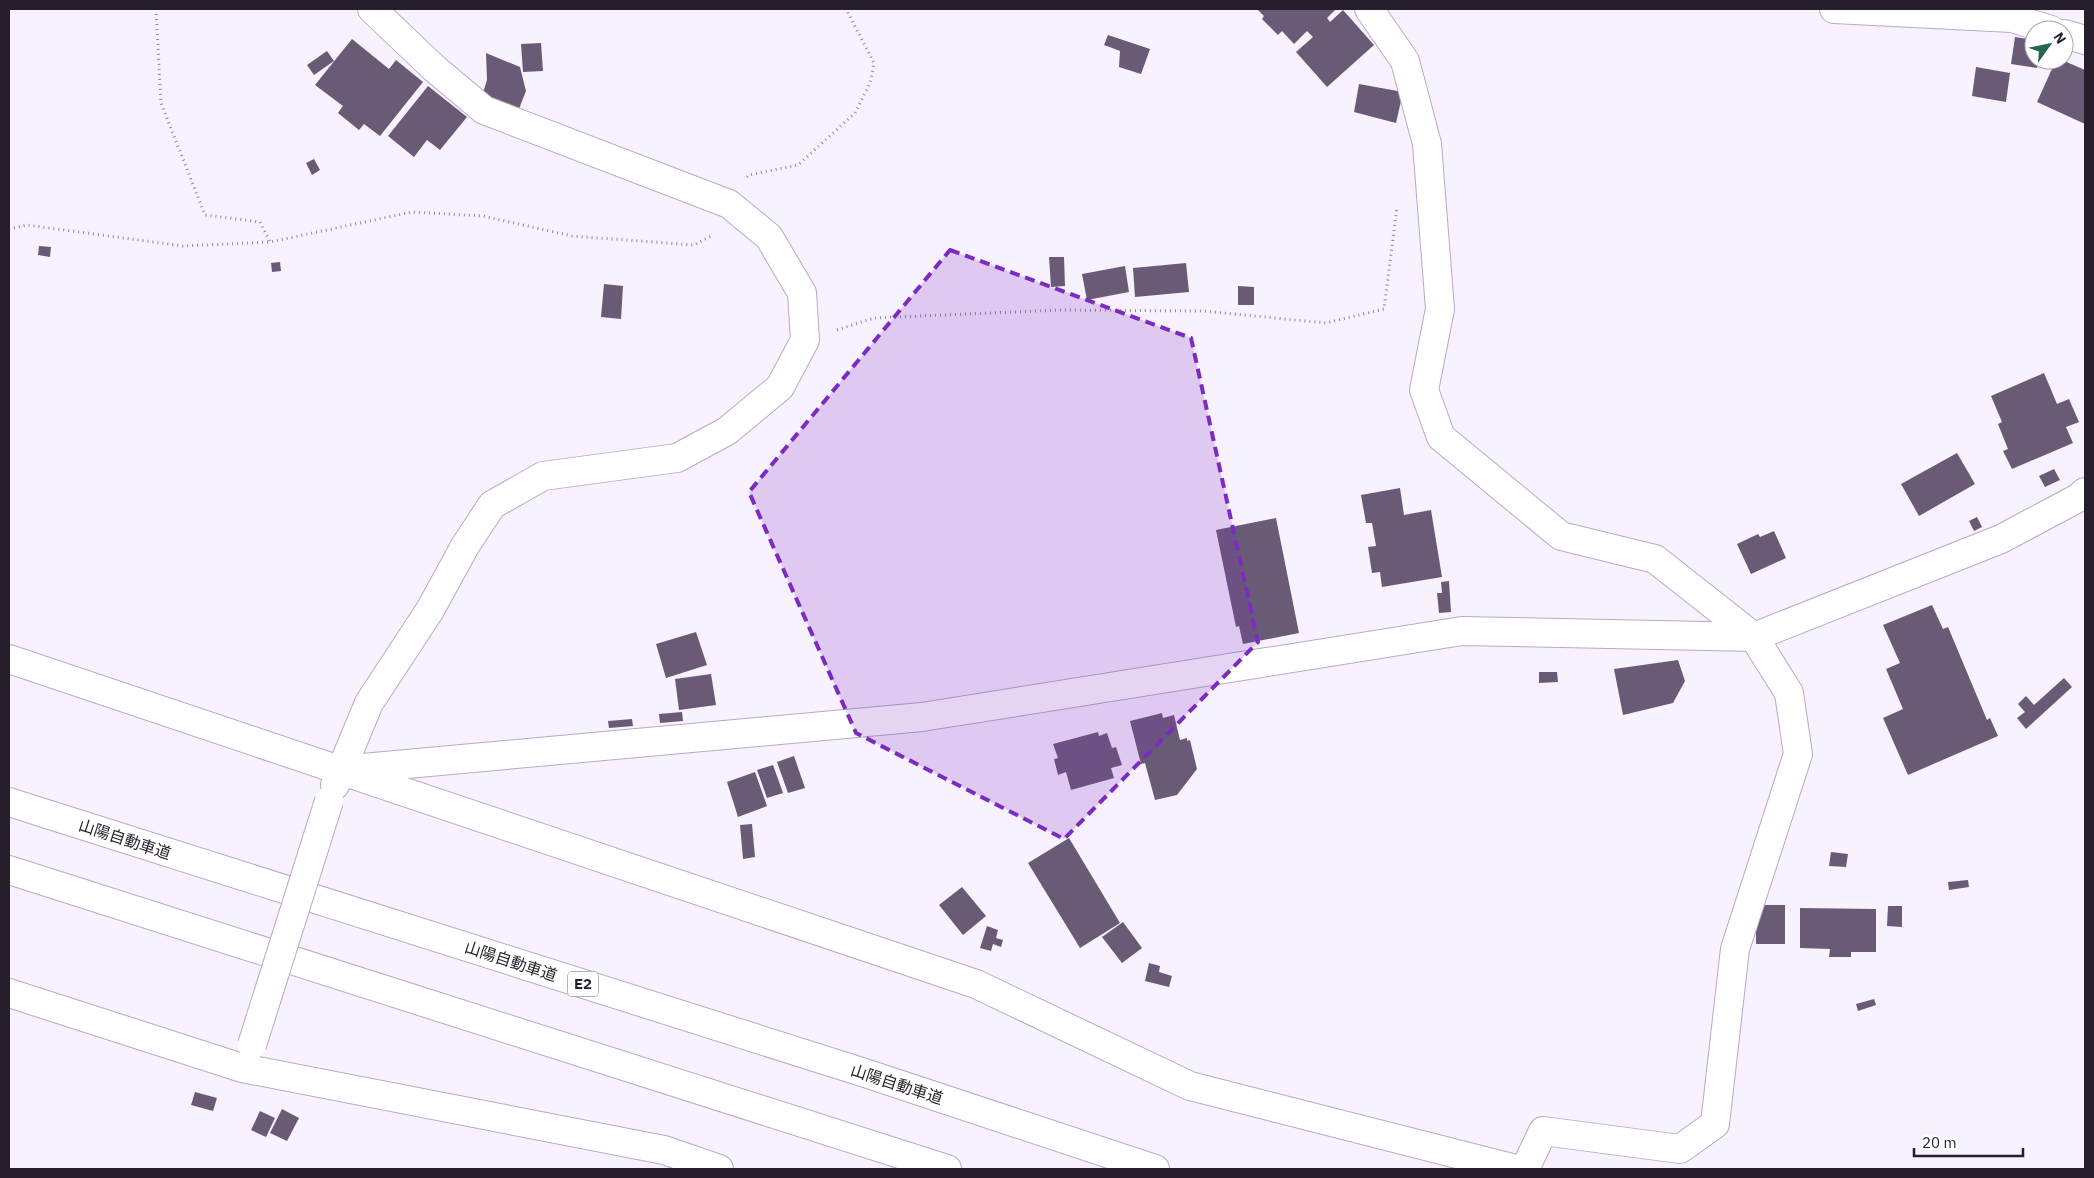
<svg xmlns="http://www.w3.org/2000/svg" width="2094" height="1178" font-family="'IBM Plex Sans','Noto Sans JP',sans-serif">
<rect width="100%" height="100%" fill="#f8f1fe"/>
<!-- building -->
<g fill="#695b75">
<polygon points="1257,9 1336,9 1327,18 1330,22 1343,10 1374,45 1327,87 1296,52 1313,37 1307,31 1294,44 1282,31 1278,35 1262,19 1264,16"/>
<polygon points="1108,35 1150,49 1141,74 1119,67 1120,51 1104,45"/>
<polygon points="2015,37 2034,40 2034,60 2039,60 2037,68 2011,64"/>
<polygon points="352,39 389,69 396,60 423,82 380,136 364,124 359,130 338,113 343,106 315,85"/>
<polygon points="541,43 543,71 523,72 521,44"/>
<polygon points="327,51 334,61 314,75 307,65"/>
<polygon points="486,53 520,67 526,91 517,114 481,99 487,80"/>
<polygon points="2056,60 2062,60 2085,70 2085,124 2037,102"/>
<polygon points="1976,67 2010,73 2006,102 1972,96"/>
<polygon points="1359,84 1403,92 1396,123 1354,112"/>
<polygon points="428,86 467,117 440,150 427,140 414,157 388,136"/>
<polygon points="314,159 320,170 312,175 306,163"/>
<polygon points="39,246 51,247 50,257 38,255"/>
<polygon points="1049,257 1064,257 1065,286 1051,287"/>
<polygon points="280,262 281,271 272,272 271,263"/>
<polygon points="1186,263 1189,292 1135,297 1133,268"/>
<polygon points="1125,266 1129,292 1087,300 1082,274"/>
<polygon points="604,284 623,286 621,319 601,317"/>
<polygon points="1238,286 1254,287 1254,305 1238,305"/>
<polygon points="2044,373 2057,404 2069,399 2079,422 2066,427 2073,443 2012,469 2003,451 2008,449 1998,424 2002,422 1991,396"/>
<polygon points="1957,453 1975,484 1919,516 1901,484"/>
<polygon points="2054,469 2060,480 2045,487 2039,476"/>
<polygon points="1400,488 1404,515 1431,510 1442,577 1382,587 1380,572 1372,573 1368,547 1376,546 1372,523 1366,523 1361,495"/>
<polygon points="1977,517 1982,527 1974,531 1969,521"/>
<polygon points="1276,518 1299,633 1243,644 1239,626 1236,627 1216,530"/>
<polygon points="1774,531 1786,558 1751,574 1737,544 1758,534 1760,537"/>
<polygon points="1449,581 1451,612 1439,613 1437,593 1442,593 1441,582"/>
<polygon points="1932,605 1943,629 1948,627 1987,720 1990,718 1998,736 1908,775 1883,718 1903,709 1886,669 1900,663 1883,625"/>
<polygon points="696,632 707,665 666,678 656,644"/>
<polygon points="1678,660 1685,681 1673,703 1623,715 1614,669"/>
<polygon points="1539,672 1557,672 1558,682 1539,683"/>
<polygon points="711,674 716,705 679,710 675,679"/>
<polygon points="2064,678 2072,687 2026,729 2017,718 2025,712 2018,704 2026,696 2034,705"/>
<polygon points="682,712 683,721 660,723 659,714"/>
<polygon points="1162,713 1163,718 1174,715 1180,740 1187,738 1187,741 1190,740 1197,769 1177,795 1155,800 1145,763 1141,764 1130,721"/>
<polygon points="632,719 633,726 609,728 608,721"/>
<polygon points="1098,732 1099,736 1107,733 1112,748 1116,747 1122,765 1111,768 1114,778 1071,790 1066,772 1058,775 1054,759 1058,758 1053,744"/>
<polygon points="794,756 805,788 788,793 777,762"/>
<polygon points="773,765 783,793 767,798 757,770"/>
<polygon points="755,772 767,806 738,817 727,782"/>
<polygon points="752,824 755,857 743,859 740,825"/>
<polygon points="1069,838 1120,923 1080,948 1028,863"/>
<polygon points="1831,852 1848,854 1846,867 1829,866"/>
<polygon points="1968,880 1969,887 1949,890 1948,882"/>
<polygon points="962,887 986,916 963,935 939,905"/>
<rect x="1756" y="905" width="29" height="39"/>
<polygon points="1888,906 1902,906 1902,927 1887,926"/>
<polygon points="1800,908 1876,909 1876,952 1851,952 1851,957 1829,957 1830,949 1800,948"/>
<polygon points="1123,922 1142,948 1122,963 1102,937"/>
<polygon points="987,926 998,930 996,938 1003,940 1001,947 993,944 991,951 980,948"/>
<polygon points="1149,963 1160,966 1159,972 1172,976 1169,987 1145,981"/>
<polygon points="1874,999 1876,1005 1858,1011 1856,1004"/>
<polygon points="195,1092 217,1098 213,1111 191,1105"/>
<polygon points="282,1109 299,1118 287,1141 270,1133"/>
<polygon points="260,1111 275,1118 266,1137 251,1130"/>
</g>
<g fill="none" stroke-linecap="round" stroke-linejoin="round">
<!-- minor casing -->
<g stroke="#b9a9c6" stroke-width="30">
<g id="minor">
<polyline points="1369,9 1405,61 1427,144 1440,309 1424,390 1441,437 1561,536 1655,559 1754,637 1789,693 1798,754 1735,949 1715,1124 1680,1149 1543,1131 1525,1169"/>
<polyline points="1834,9 2012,18 2051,30"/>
<polyline points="2064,34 2085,40"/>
<polyline points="9,659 976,984 1190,1086 1516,1169"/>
<polyline points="341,770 922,717 1462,631 1754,637 2001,539 2078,498 2085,492"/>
<polyline points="335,785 369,703 430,610 465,546 492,505 543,476 677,458 727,431 780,387 805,340 802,293 769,237 729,204 484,110 434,68 372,9"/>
<polyline points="9,993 242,1068 664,1150 719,1169"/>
</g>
</g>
<!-- highway casing -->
<g stroke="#b9a9c6" stroke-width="30">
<g id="highway">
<polyline points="9,802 865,1073 1155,1169"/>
<polyline points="9,870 947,1169"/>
</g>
</g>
<!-- path -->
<g stroke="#8f8895" stroke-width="3" stroke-dasharray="1 4" stroke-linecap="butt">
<polyline points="156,9 161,103 205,215 260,222 270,242"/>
<polyline points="747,177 749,175 798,165 855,113 870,83 874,63 846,9"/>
<polyline points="9,229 27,225 183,246 270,242 412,212 483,216 572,236 694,245 713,235"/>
<polyline points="837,330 874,318 1060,310 1203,311 1326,323 1384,309 1397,207"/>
</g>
<!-- minor -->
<use href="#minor" stroke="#fff" stroke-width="28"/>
<!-- highway -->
<use href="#highway" stroke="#fff" stroke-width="28"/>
<!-- minor-bridge casing -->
<g stroke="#b9a9c6" stroke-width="30" stroke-linecap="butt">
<polyline id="minor-bridge" points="252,1045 329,801"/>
</g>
<!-- minor-bridge -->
<use href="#minor-bridge" stroke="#fff" stroke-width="28"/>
</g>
<!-- marked area -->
<path fill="#7b2cbf" fill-opacity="0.2" stroke="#7b2cbf" stroke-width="4" stroke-dasharray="10 6" stroke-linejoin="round" d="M 950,250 L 1191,338 L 1258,642 L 1064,839 L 856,733 L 749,492 Z"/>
<g text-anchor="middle" stroke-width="5" stroke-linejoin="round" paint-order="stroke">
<!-- shield labels -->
<rect fill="#fff" stroke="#67626b" stroke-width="1" x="568" y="971.5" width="30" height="25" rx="4"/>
<g font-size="15" font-weight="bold" fill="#261f2b">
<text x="583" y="989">E2</text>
</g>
<!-- street labels -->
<g font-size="16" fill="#261f2b" stroke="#fff">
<text transform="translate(125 839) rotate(18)" y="6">山陽自動車道</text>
<text transform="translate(511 961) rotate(18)" y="6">山陽自動車道</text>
<text transform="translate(897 1084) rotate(18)" y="6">山陽自動車道</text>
</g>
</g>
<!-- border -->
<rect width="2094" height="1178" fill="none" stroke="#261f2b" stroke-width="20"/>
<!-- north arrow -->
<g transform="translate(2049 45) rotate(57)"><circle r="24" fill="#ffffff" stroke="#a8a5aa"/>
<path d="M0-4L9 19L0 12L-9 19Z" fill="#266654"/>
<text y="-8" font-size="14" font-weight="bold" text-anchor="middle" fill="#261f2b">N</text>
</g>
<!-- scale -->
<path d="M1914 1148v8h109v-8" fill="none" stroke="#261f2b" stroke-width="2.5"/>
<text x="1922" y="1148" font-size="15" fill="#261f2b" stroke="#ffffff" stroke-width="4" paint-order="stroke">20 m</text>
</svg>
